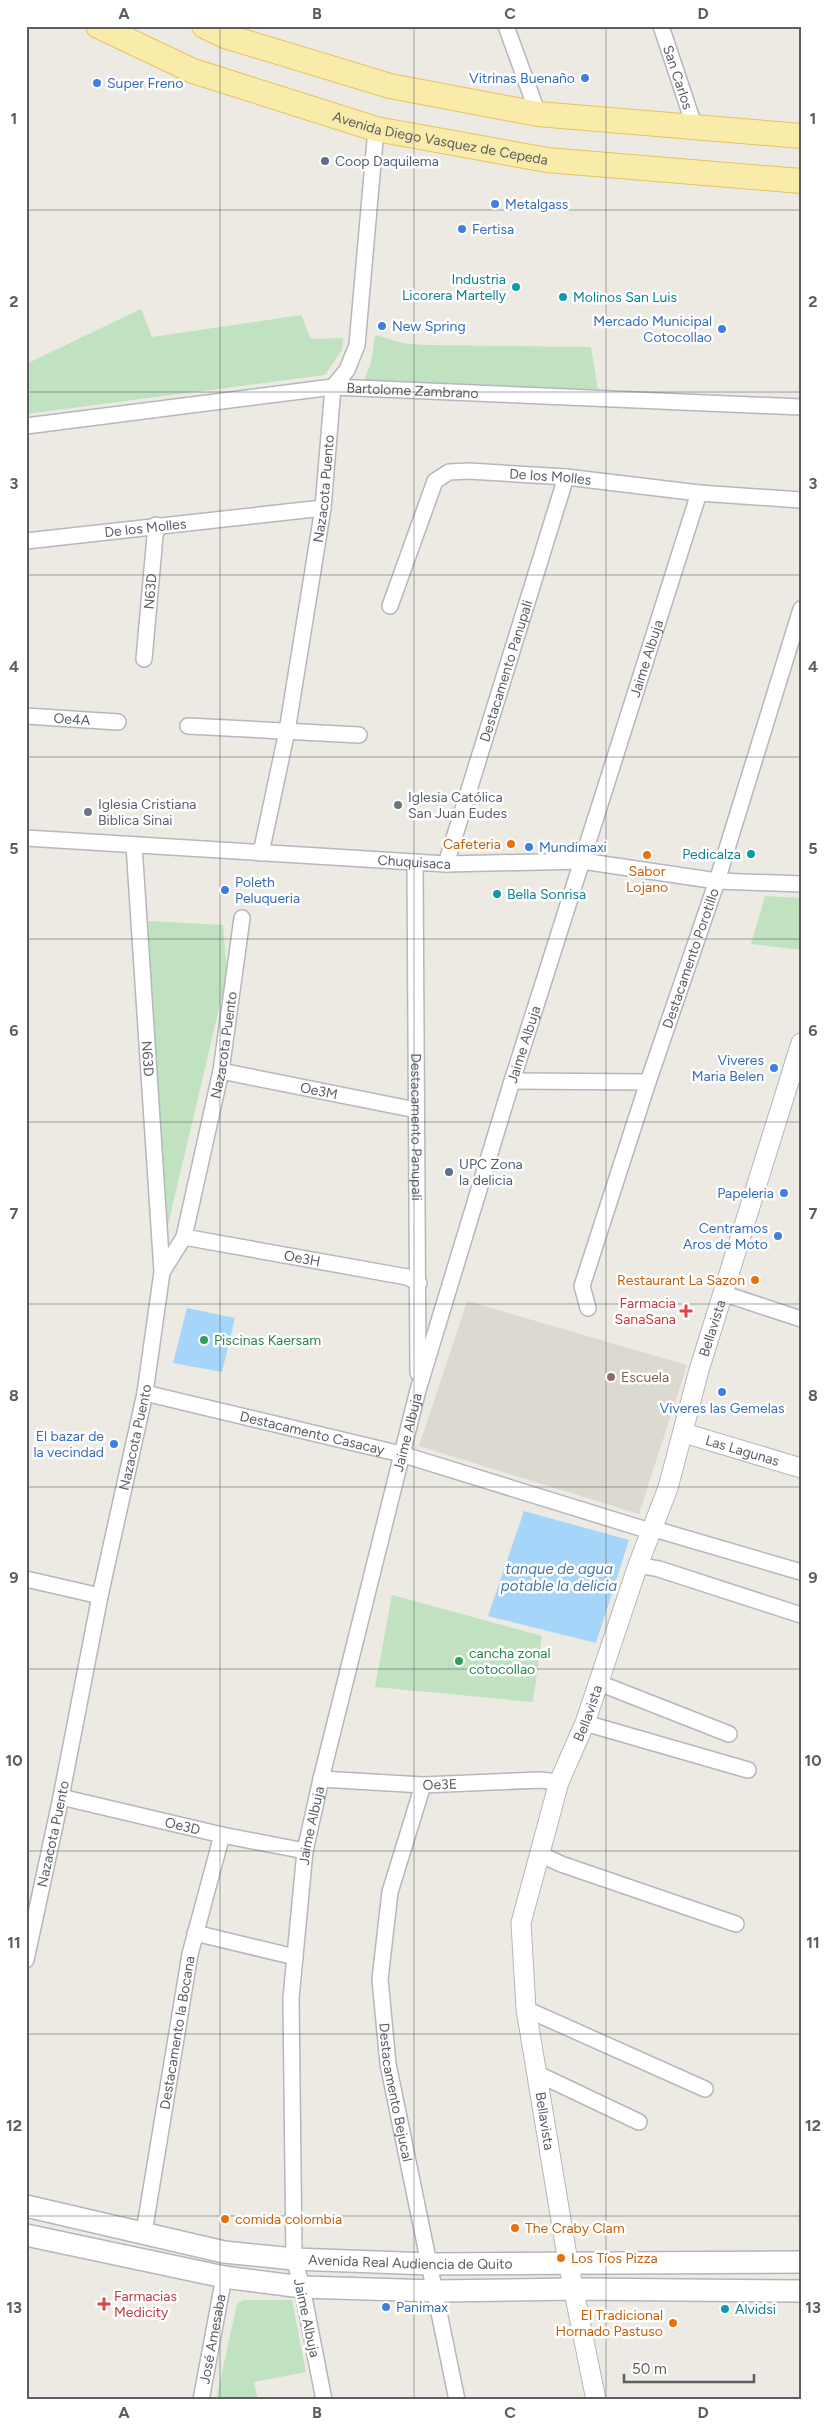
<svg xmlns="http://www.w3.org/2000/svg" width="827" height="2426" font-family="Figtree,sans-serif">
<rect width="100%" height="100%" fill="#eceae2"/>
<!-- education -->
<polygon fill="#dcd9d0" points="467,1301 687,1365 639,1514 419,1446"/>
<!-- green -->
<g fill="#c0e2c0">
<polygon points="141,309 152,337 301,315 311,339 343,338 342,350 325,375 26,414 26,364"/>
<polygon points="375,335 403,343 423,345 591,347 600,403 362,385 371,363"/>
<polygon points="765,896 801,898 801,950 751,944"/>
<polygon points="148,921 223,925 227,975 163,1246"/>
<polygon points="392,1595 542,1636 533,1702 375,1687"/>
<polygon points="243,2300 292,2300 306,2372 254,2382 258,2400 216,2400 237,2304"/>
</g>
<!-- water -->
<g fill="#a5d5f9">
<polygon points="187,1308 235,1318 222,1372 173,1363"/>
<polygon points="524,1511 629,1540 596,1643 488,1616"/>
</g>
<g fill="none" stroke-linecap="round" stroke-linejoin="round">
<!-- minor casing -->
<g stroke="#b4b7bc" stroke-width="18">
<g id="minor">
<polyline points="506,26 538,114"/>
<path id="s1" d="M 661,26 L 695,128"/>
<path id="s2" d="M 26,426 L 333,387 L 801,407"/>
<path id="s3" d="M 26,541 L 323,508"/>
<path id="s4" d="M 390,606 L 435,481 L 449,472 L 469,471 L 566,477 L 699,493 L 801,500"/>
<path id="s5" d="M 144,659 L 156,525"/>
<path id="s6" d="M 26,716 L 118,722"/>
<polyline points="188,726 359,735"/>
<path id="s7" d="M 26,838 L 446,864 L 582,861 L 717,881 L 801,884"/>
<path id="s8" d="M 134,845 L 162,1272"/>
<path id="s9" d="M 261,853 L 287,731 L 323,508 L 333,387 L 347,370 L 357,345 L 376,129"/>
<path id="s10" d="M 415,862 L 418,1373"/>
<path id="s11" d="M 446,864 L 566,477"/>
<path id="s12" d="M 221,1071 L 416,1110"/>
<polyline points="512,1081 648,1082"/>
<path id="s13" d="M 184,1237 L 407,1277 L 419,1283"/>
<polyline points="725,1294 801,1319"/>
<path id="s14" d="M 588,1308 L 582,1286 L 648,1082 L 717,881 L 801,609"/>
<path id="s15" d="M 145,1393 L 401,1454 L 650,1531"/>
<polyline points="651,1528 801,1572"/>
<polyline points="638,1565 659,1569 801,1615"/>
<polyline points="26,1579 100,1596"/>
<polyline points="599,1683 729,1734"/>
<polyline points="585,1723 748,1770"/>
<path id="s16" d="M 321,1779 L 423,1785 L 540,1780 L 559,1782"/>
<path id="s17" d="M 423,1785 L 390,1892 L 380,1979 L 388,2064 L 457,2400"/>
<path id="s18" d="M 61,1797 L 222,1835 L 305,1851"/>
<polyline points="540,1854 561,1864 736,1924"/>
<polyline points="195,1933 295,1957"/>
<path id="s19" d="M 26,1960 L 61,1797 L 100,1596 L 145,1393 L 162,1272 L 184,1237 L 221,1071 L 242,918"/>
<polyline points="526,2009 705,2089"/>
<polyline points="538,2074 639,2122"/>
<path id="s20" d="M 144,2232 L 190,1954 L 222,1835"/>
<path id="s21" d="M 201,2400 L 224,2277"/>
<path id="s22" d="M 324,2400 L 302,2287 L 294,2259 L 291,1998 L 305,1851 L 321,1779 L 418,1390 L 512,1081 L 699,493"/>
</g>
</g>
<!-- tertiary casing -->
<g stroke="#b4b7bc" stroke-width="21">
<g id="tertiary">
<path id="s23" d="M 684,1433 L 801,1468"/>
<path id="s24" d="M 596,2400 L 568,2262 L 526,2009 L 521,1923 L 559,1782 L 585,1723 L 638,1565 L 668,1488 L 699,1370 L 801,1043"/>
</g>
</g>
<!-- secondary casing -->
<g stroke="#b3b7bb" stroke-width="24">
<g id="secondary">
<path id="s25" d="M 26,2206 L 224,2252 L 294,2259 L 430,2264 L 801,2262"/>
<polyline points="26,2235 224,2277 302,2287 435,2291 574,2289 801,2291"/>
</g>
</g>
<!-- primary casing -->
<g stroke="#e8c05f" stroke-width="26">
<g id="primary">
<path id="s26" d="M 98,26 L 193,71 L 376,129 L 547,160 L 801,181"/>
<polyline points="204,26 225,36 390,86 538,114 801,136"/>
</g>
</g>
<!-- minor -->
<use href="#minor" stroke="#fff" stroke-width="15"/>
<!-- tertiary -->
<use href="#tertiary" stroke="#fff" stroke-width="19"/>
<!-- secondary -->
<use href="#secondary" stroke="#fff" stroke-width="21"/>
<!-- primary -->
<use href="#primary" stroke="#f9ecaa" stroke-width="24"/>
</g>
<!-- grid -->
<path fill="none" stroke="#5a5e62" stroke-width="1" stroke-opacity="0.55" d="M 220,26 L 220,2400M 414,26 L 414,2400M 606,26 L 606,2400M 26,210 L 801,210M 26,392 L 801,392M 26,575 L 801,575M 26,757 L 801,757M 26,939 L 801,939M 26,1122 L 801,1122M 26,1304 L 801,1304M 26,1487 L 801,1487M 26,1669 L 801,1669M 26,1851 L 801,1851M 26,2034 L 801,2034M 26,2216 L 801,2216"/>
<!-- markers -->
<g fill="#3f7fe0" stroke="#fff" stroke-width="2">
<circle cx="585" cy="78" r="5"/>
<circle cx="97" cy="83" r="5"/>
<circle cx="495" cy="204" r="5"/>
<circle cx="462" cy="229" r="5"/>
<circle cx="382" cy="326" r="5"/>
<circle cx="722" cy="329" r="5"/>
<circle cx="529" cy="847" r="5"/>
<circle cx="225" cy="890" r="5"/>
<circle cx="774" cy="1068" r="5"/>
<circle cx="784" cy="1193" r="5"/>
<circle cx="778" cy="1236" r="5"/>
<circle cx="722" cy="1392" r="5"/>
<circle cx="114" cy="1444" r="5"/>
<circle cx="386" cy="2307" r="5"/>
</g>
<g fill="#5c6f8a" stroke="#fff" stroke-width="2">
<circle cx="325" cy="161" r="5"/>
<circle cx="449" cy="1172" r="5"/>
</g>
<g fill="#0f9aa8" stroke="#fff" stroke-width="2">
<circle cx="516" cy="287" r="5"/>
<circle cx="563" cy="297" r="5"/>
<circle cx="751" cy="854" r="5"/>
<circle cx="497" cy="894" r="5"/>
<circle cx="725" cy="2309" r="5"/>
</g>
<g fill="#6b7280" stroke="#fff" stroke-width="2">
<circle cx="398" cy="805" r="5"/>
<circle cx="88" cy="812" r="5"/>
</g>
<g fill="#e8710a" stroke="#fff" stroke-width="2">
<circle cx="511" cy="844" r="5"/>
<circle cx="647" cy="855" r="5"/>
<circle cx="755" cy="1280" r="5"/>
<circle cx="225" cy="2219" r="5"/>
<circle cx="515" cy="2228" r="5"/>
<circle cx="561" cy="2258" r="5"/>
<circle cx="673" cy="2323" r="5"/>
</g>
<g fill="#e0444e" stroke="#fff" stroke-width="2">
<path d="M683.5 1303.5h5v5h5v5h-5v5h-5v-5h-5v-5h5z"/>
<path d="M101.5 2296.5h5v5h5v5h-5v5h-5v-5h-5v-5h5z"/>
</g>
<g fill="#2e9e5b" stroke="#fff" stroke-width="2">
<circle cx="204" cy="1340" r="5"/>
<circle cx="459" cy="1661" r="5"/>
</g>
<circle fill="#8d6e63" stroke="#fff" stroke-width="2" cx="611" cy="1377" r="5"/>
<g text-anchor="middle" stroke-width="5" stroke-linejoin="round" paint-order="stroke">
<!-- street labels -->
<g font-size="14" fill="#5a5e62" stroke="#fff">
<text dy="5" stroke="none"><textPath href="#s1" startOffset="54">San Carlos</textPath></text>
<text dy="5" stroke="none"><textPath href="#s26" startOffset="362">Avenida Diego Vasquez de Cepeda</textPath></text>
<text dy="5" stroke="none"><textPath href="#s2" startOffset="389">Bartolome Zambrano</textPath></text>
<text dy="5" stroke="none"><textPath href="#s4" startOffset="251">De los Molles</textPath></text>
<text dy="5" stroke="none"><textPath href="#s9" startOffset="370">Nazacota Puento</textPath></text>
<text dy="5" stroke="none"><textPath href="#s3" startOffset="120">De los Molles</textPath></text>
<text dy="5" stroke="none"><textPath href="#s5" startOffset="68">N63D</textPath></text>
<text dy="5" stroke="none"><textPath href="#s22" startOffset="1794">Jaime Albuja</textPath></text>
<text dy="5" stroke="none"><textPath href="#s11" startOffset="202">Destacamento Panupali</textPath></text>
<text dy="5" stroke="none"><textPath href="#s6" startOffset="46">Oe4A</textPath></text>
<text dy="5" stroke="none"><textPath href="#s7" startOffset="389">Chuquisaca</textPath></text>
<text dy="5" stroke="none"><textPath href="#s14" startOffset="368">Destacamento Porotillo</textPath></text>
<text dy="5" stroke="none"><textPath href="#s19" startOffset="939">Nazacota Puento</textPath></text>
<text dy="5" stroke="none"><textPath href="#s22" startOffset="1389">Jaime Albuja</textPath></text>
<text dy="5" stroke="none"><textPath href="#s8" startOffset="214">N63D</textPath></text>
<text dy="5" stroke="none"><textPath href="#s12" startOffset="100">Oe3M</textPath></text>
<text dy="5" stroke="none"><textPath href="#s10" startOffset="265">Destacamento Panupali</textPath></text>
<text dy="5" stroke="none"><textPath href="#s13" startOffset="120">Oe3H</textPath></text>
<text dy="5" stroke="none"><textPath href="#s24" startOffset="1109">Bellavista</textPath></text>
<text dy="5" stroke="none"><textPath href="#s22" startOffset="984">Jaime Albuja</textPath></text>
<text dy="5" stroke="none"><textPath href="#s15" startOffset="172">Destacamento Casacay</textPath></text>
<text dy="5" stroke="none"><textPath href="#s19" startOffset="534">Nazacota Puento</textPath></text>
<text dy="5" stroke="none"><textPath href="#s23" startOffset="61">Las Lagunas</textPath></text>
<text dy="5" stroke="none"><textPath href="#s24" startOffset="704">Bellavista</textPath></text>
<text dy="5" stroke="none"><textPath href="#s16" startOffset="119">Oe3E</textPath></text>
<text dy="5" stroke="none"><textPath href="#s18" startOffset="125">Oe3D</textPath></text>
<text dy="5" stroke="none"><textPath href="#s22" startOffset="579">Jaime Albuja</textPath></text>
<text dy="5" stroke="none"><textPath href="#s19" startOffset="129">Nazacota Puento</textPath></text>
<text dy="5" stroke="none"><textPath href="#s20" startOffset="202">Destacamento la Bocana</textPath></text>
<text dy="5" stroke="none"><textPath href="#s17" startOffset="314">Destacamento Bejucal</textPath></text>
<text transform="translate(545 2121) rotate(81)" y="5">Bellavista</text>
<text dy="5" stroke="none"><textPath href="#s25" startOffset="390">Avenida Real Audiencia de Quito</textPath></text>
<text transform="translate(307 2318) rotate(78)" y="5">Jaime Albuja</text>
<text dy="5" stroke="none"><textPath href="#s21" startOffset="62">José Amesaba</textPath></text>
</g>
<!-- shop labels -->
<g font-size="14" fill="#366cbe" stroke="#fff" text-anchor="start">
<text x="575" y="83" text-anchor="end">Vitrinas Buenaño</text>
<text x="107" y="88">Super Freno</text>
<text x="505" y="209">Metalgass</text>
<text x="472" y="234">Fertisa</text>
<text x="712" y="326" text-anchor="end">Mercado Municipal<tspan x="712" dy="16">Cotocollao</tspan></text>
<text x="392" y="331">New Spring</text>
<text x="539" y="852">Mundimaxi</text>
<text x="235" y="887">Poleth<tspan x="235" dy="16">Peluqueria</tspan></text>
<text x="764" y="1065" text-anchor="end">Viveres<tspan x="764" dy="16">Maria Belen</tspan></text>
<text x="774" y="1198" text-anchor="end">Papeleria</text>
<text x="768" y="1233" text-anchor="end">Centramos<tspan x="768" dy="16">Aros de Moto</tspan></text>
<text x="722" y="1413" text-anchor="middle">Viveres las Gemelas</text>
<text x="104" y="1441" text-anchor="end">El bazar de<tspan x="104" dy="16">la vecindad</tspan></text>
<text x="396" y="2312">Panimax</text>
</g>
<!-- service labels -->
<g font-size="14" fill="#4e5e75" stroke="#fff" text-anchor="start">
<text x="335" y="166">Coop Daquilema</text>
<text x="459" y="1169">UPC Zona<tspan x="459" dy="16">la delicia</tspan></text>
</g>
<!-- culture labels -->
<g font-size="14" fill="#0d838f" stroke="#fff" text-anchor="start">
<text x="506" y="284" text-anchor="end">Industria<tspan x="506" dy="16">Licorera Martelly</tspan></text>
<text x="573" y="302">Molinos San Luis</text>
<text x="741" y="859" text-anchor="end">Pedicalza</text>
<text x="507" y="899">Bella Sonrisa</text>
<text x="735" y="2314">Alvidsi</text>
</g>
<!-- worship labels -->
<g font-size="14" fill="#5b616d" stroke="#fff" text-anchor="start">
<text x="408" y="802">Iglesia Católica<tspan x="408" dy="16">San Juan Eudes</tspan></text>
<text x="98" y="809">Iglesia Cristiana<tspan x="98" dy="16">Biblica Sinai</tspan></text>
</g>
<!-- food labels -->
<g font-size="14" fill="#c56008" stroke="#fff" text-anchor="end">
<text x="501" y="849">Cafeteria</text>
<text x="647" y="876" text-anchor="middle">Sabor<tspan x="647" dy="16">Lojano</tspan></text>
<text x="745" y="1285">Restaurant La Sazon</text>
<text x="235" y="2224" text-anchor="start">comida colombia</text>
<text x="525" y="2233" text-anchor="start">The Craby Clam</text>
<text x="571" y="2263" text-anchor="start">Los Tíos Pizza</text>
<text x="663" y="2320">El Tradicional<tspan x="663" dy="16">Hornado Pastuso</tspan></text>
</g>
<!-- health labels -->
<g font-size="14" fill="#be3a42" stroke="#fff" text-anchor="end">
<text x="676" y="1308">Farmacia<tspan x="676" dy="16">SanaSana</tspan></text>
<text x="114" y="2301" text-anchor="start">Farmacias<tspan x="114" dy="16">Medicity</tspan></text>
</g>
<!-- leisure labels -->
<g font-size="14" fill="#27864d" stroke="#fff" text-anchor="start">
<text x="214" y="1345">Piscinas Kaersam</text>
<text x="469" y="1658">cancha zonal<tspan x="469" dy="16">cotocollao</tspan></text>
</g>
<!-- education labels -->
<g font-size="14" fill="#785e54" stroke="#fff" text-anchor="start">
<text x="621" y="1382">Escuela</text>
</g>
<!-- water labels -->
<g font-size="15" font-style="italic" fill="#4477a9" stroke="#fff">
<text x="559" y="1574">tanque de agua<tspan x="559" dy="17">potable la delicia</tspan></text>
</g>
</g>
<!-- border -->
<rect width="827" height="2426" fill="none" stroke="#ffffff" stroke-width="55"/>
<!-- scale -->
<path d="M624 2374v8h130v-8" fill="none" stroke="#5a5e62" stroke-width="2.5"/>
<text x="632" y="2374" font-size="15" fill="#5a5e62" stroke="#ffffff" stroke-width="4" paint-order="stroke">50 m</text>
<rect x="28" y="28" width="772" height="2370" fill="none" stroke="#5a5e62" stroke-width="2"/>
<g font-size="16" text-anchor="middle" font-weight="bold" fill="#5a5e62">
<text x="124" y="19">A</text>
<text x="317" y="19">B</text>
<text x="510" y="19">C</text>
<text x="703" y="19">D</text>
<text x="14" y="124">1</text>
<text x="813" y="124">1</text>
<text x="14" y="307">2</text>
<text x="813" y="307">2</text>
<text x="14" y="489">3</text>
<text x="813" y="489">3</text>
<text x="14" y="672">4</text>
<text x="813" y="672">4</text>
<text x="14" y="854">5</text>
<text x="813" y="854">5</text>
<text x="14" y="1036">6</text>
<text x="813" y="1036">6</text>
<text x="14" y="1219">7</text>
<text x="813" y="1219">7</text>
<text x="14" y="1401">8</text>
<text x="813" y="1401">8</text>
<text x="14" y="1583">9</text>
<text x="813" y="1583">9</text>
<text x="14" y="1766">10</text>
<text x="813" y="1766">10</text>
<text x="14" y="1948">11</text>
<text x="813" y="1948">11</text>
<text x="14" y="2131">12</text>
<text x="813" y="2131">12</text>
<text x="14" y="2313">13</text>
<text x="813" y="2313">13</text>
<text x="124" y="2418">A</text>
<text x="317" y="2418">B</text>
<text x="510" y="2418">C</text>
<text x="703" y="2418">D</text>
</g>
</svg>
